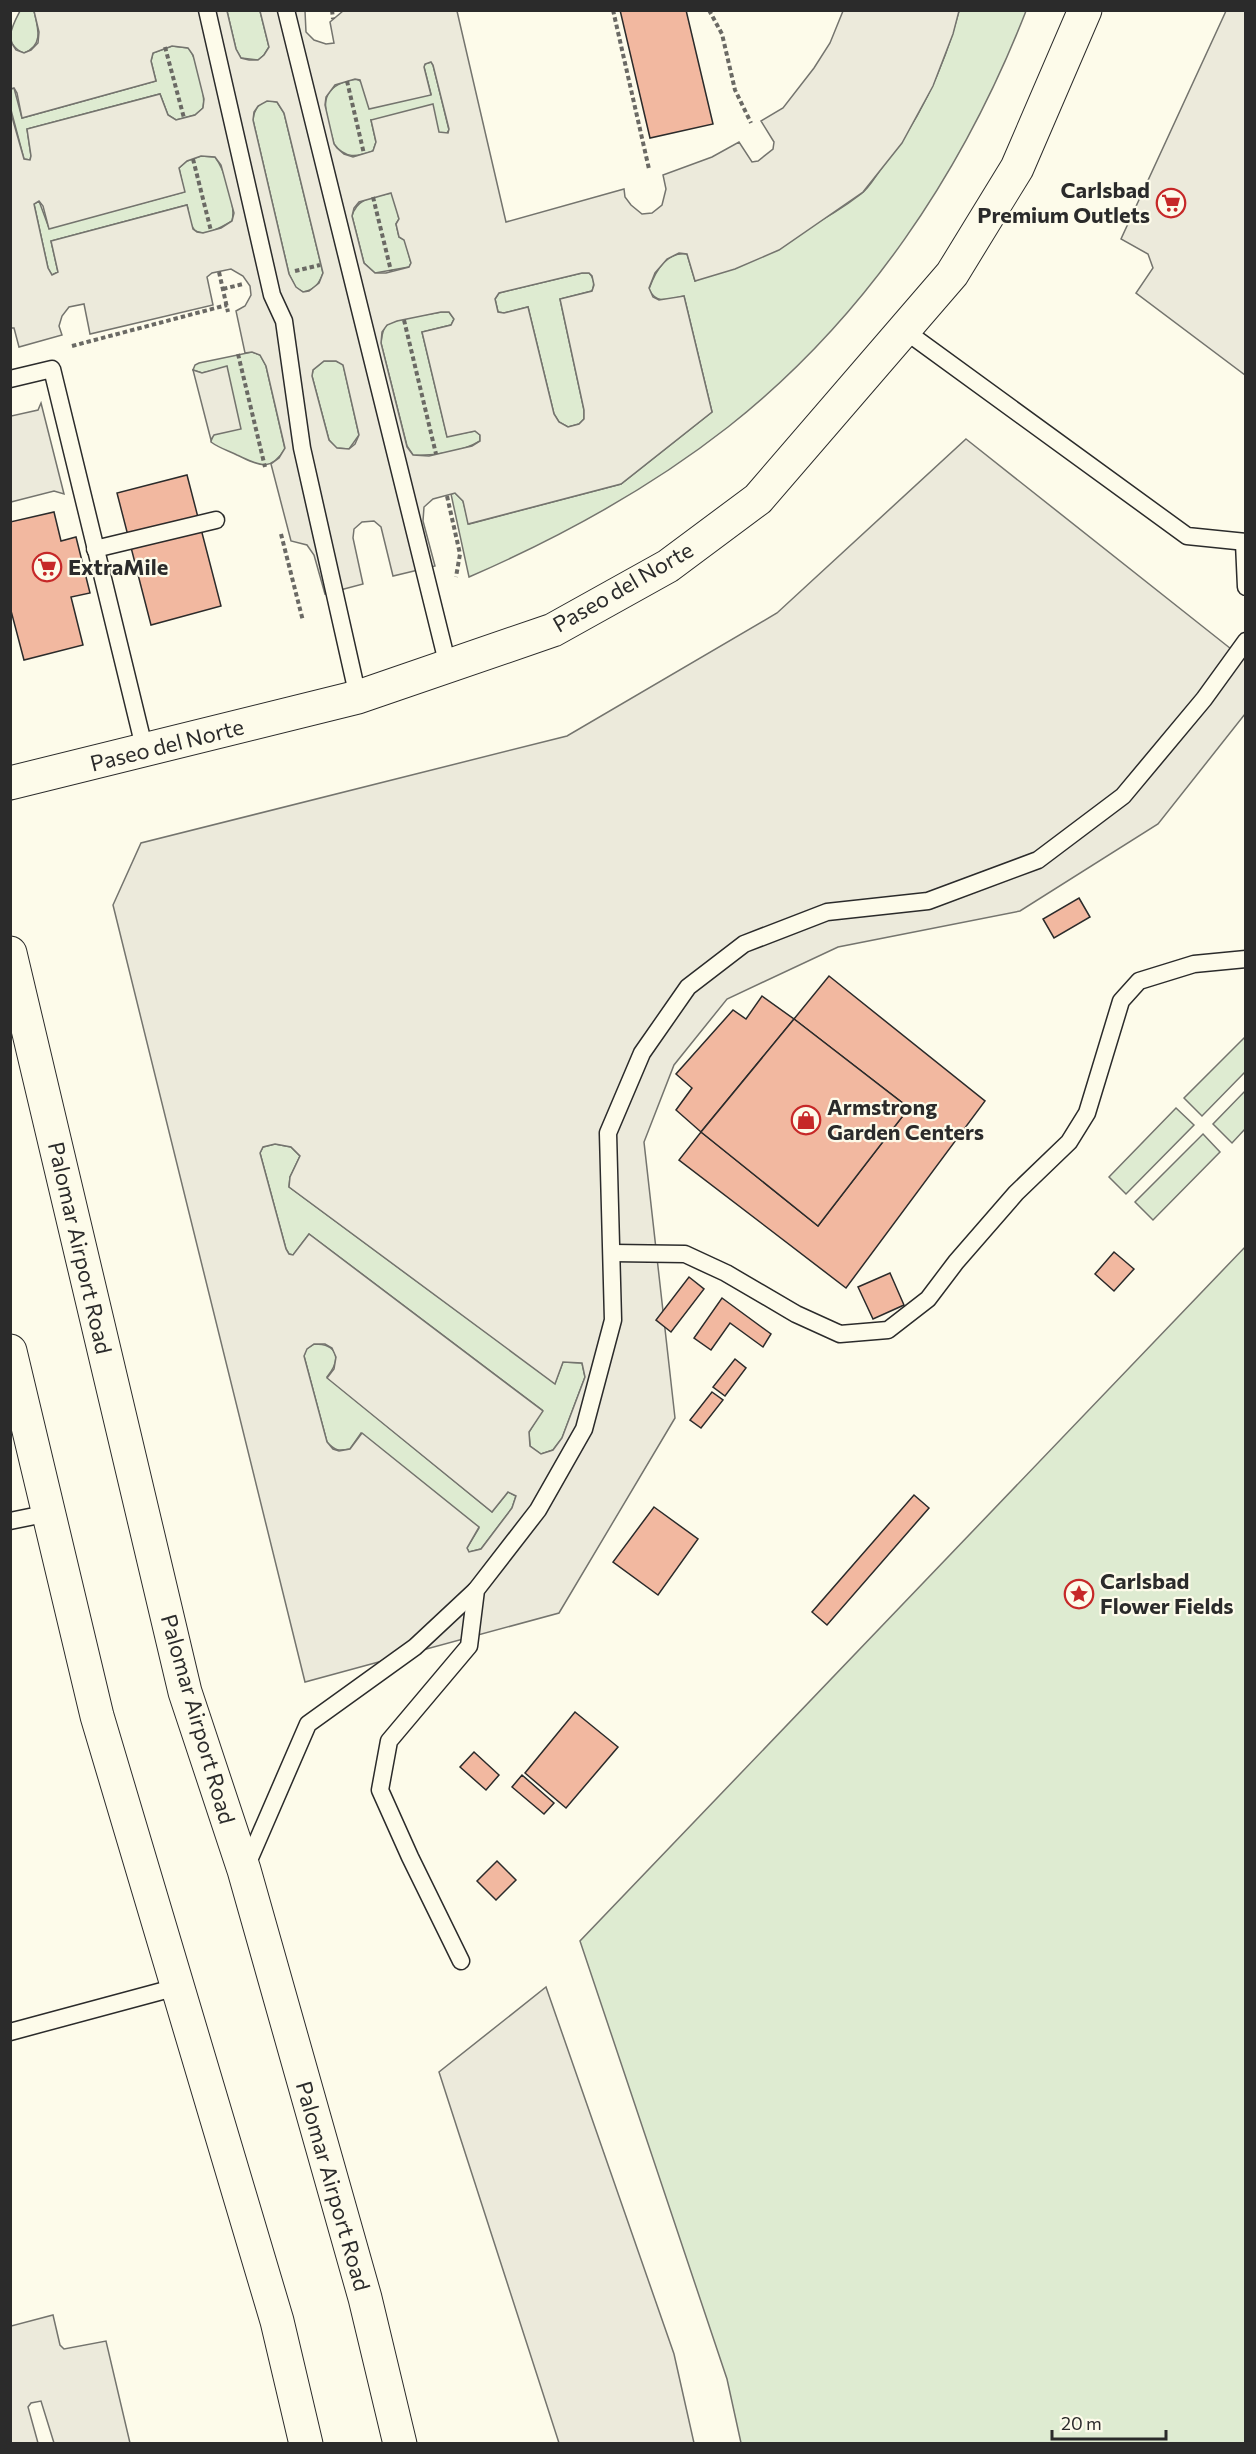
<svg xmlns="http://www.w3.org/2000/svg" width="1256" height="2454" font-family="Commissioner,sans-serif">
<rect width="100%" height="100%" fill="#fdfbea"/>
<!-- green -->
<g fill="#deebd1" stroke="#74746e" stroke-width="1.5">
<path d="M 20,11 L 34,11 C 38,28 44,45 24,53 C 2,44 12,26 20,11 Z"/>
<polygon points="227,11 260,11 269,47 264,55 258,60 241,58 236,49"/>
<path d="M 959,11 L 1026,11 C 963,172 865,319 728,427 C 649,489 561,537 469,577 L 451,494 L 455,493 L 463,501 L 469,524 L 621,484 L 712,412 L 684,296 C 669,299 656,305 649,289 C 655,272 666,251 687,254 L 695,281 C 751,254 812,232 861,194 C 869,188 875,177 881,169 C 918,123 944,68 959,11 Z"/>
<path d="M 172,46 L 189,48 C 198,63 206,91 203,108 L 195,115 L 176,120 L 168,115 L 160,94 L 27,129 L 31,156 L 30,160 L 24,159 L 11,110 L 10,89 L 14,88 L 22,118 L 156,81 L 151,61 L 153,53 Z"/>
<path d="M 431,62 L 433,65 L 449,130 L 447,133 L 441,134 L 371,120 L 376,142 L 373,151 C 357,157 345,159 334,144 C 328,118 313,91 347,81 C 355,79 359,78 364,85 L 431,94 L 424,67 L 425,64 Z"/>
<path d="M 266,100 L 277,102 L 284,113 L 323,273 C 319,284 315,290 303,292 L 296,288 L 289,274 L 253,120 C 254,110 257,106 266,100 Z"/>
<path d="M 201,156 L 215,157 C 225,170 236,206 232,221 C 224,226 200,240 193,228 C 189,222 189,212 187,205 L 51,241 L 58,272 L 52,275 L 48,268 L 34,204 L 39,201 L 49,228 L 184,192 L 179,168 L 187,161 Z"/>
<path d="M 391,193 L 394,195 L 399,219 L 396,224 L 399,237 L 405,240 L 411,263 L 409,267 L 375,273 L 364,263 L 352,216 C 357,197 375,197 391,193 Z"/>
<path d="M 582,273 L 589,273 C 594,278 595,284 592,291 L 560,299 L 584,410 L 584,419 L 579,424 L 568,427 L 559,422 L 554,414 L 528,307 L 504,313 L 498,312 L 495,299 L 499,293 Z"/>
<path d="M 441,312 L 449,312 L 454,319 L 451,325 L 422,332 L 447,436 L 475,431 L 480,435 L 480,441 C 462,452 435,456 413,455 L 407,446 L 381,343 C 382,337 382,329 387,325 C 398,317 428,315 441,312 Z"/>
<path d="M 252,352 L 260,355 L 266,366 L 285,449 C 270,473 259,465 237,455 C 229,451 219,448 211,442 L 227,367 L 202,373 L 193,370 L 195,365 L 199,363 Z"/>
<polygon points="324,361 336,361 343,364 359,435 349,449 336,448 329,440 312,376 313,370"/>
<polygon points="1245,1037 1245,1072 1202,1116 1184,1098"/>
<polygon points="1245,1091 1245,1129 1232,1143 1213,1124"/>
<polygon points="1176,1108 1194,1125 1126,1194 1109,1177"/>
<polygon points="1203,1134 1220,1152 1153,1220 1135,1202"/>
<polygon points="275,1144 291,1147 300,1156 290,1177 289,1187 555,1383 563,1362 582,1363 585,1377 562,1438 553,1450 541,1454 530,1446 529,1432 542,1410 309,1234 293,1255 289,1254 286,1249 260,1153 263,1147"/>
<polygon points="1245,1247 1245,2443 741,2443 727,2379 580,1941"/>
<path d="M 314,1344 C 339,1344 341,1360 327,1377 L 492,1512 L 508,1492 L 516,1496 L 512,1508 L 481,1549 L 469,1552 L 467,1548 L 479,1528 L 361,1433 L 350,1449 C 339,1451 335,1451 327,1442 L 304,1356 L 306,1349 Z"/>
</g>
<!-- parking -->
<g fill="#eceadb" stroke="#74746e" stroke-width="1.5" fill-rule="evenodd">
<path d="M 34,11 L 227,11 L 236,49 L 241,58 L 249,60 L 258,60 L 264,55 L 269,47 L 260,11 L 305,11 L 306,32 L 314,40 L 326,44 L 334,43 L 330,22 L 343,11 L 457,11 L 506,222 L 624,189 L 625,197 L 631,205 L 642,214 L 652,213 L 662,205 L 666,189 L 663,175 L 712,157 L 739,142 L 752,162 L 758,161 L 773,149 L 774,142 L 761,121 L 783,108 L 814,68 L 830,43 L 843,11 L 959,11 L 953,34 L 933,86 L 902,143 L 863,192 L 779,250 L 735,269 L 695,281 L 687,254 L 679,253 L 667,259 L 655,273 L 649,288 L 653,297 L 659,300 L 684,296 L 712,412 L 621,484 L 468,524 L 463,501 L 455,493 L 433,499 L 424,507 L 423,521 L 435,566 L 393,576 L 381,527 L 374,521 L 362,522 L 354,529 L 353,538 L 363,584 L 325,594 L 314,555 L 307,545 L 291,541 L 271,464 L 279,458 L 285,448 L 266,366 L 260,355 L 252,352 L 245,353 L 236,311 L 245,306 L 251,295 L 250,286 L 243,276 L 231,269 L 212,273 L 207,277 L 213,305 L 90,334 L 84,304 L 69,307 L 62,316 L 59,326 L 62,335 L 19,347 L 14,328 L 10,328 L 10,110 L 24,159 L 30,160 L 31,156 L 27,129 L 160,94 L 168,115 L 176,120 L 195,115 L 203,108 L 204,99 L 193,55 L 188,48 L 172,46 L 153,53 L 151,61 L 156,81 L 22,118 L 17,93 L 14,88 L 11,89 L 11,42 L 16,50 L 24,53 L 31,50 L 38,43 L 39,32 ZM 431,62 L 433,65 L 449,129 L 448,133 L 439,132 L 433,104 L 371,120 L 376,142 L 373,151 L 353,157 L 344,154 L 337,148 L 334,144 L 325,105 L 326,97 L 335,85 L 355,79 L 360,80 L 369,109 L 431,95 L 424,67 L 425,64 ZM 267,101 L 277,102 L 284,113 L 323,273 L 319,283 L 309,291 L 303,292 L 296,287 L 289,274 L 253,120 L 254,112 L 258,106 ZM 201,156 L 215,157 L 221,165 L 234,213 L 232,221 L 221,228 L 203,233 L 197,232 L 193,229 L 187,205 L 51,241 L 58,272 L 52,275 L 48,268 L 34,204 L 39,201 L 43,206 L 49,229 L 185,192 L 179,168 L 187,161 ZM 391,193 L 399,219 L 396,224 L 399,237 L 404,240 L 411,263 L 409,267 L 386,273 L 375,273 L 364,263 L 352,216 L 354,208 L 359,202 ZM 582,273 L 589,273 L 592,276 L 594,285 L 592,291 L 560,299 L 584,410 L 584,419 L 579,424 L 568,427 L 559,422 L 554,414 L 528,307 L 504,313 L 498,312 L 495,299 L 499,293 ZM 441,312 L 449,312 L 454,319 L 451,325 L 422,332 L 447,437 L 475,431 L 480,435 L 480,441 L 472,446 L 429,456 L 413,455 L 407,447 L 381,343 L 382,332 L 387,325 L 397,321 ZM 324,361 L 336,361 L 343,365 L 359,435 L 355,444 L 349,449 L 337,448 L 329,440 L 312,376 L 313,370 Z"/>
<polygon points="1226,11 1245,11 1245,375 1136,293 1153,268 1148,254 1121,239"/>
<polygon points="227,366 241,429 214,435 211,440 193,370 202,373"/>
<polygon points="41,403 64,494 54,491 11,502 11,416 38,410"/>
<path d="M 966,439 L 1245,660 L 1245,714 L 1158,824 L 1020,911 L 838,947 L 727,999 L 674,1065 L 644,1142 L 675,1418 L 559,1613 L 305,1682 L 113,905 L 141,843 L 567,736 L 777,613 ZM 275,1144 L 291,1147 L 300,1156 L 290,1177 L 289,1187 L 555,1384 L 563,1362 L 582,1363 L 585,1377 L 562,1438 L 553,1450 L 541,1454 L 530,1446 L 529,1432 L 543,1411 L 309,1234 L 293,1255 L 289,1254 L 286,1249 L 260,1153 L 263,1147 ZM 314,1344 L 325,1344 L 332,1348 L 336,1357 L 334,1369 L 327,1378 L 492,1512 L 508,1492 L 516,1496 L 512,1508 L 481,1549 L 469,1552 L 467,1548 L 479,1527 L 362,1433 L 350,1449 L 339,1451 L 333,1449 L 327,1442 L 304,1356 L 307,1349 Z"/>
<polygon points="546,1987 674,2354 694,2443 559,2443 439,2072"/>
<polygon points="53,2315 60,2345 64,2349 106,2341 130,2443 54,2443 41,2401 31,2403 28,2407 38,2443 11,2443 11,2326"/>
</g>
<!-- building -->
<g fill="#f2b8a0" stroke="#2b2b2b" stroke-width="1.5">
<polygon points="620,10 686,10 713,124 650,138"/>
<polygon points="187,475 221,606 151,625 117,493"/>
<polygon points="54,512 61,541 76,537 90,593 71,597 83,645 24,660 10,607 10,522"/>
<polygon points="1079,898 1090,917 1054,938 1043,919"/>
<polygon points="829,976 985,1101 846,1288 679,1160 701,1132 818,1226 909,1108 794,1019"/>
<polygon points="762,996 794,1019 701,1132 676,1110 692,1088 676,1074 733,1010 746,1019"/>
<polygon points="794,1019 909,1108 818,1226 701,1132"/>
<polygon points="1114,1252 1134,1269 1114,1291 1095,1274"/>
<polygon points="890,1273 904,1305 873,1319 858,1287"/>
<polygon points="689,1277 704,1289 671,1332 656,1320"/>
<polygon points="722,1298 771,1334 763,1347 730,1323 711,1350 694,1338"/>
<polygon points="735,1359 746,1368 725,1396 713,1387"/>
<polygon points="712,1392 723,1400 701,1428 690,1420"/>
<polygon points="914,1495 929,1508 827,1625 812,1612"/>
<polygon points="654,1507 698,1539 658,1595 613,1562"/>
<polygon points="575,1712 618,1747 566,1808 525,1773"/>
<polygon points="474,1752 499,1775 486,1790 460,1767"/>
<polygon points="522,1775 554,1803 544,1814 512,1787"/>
<polygon points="497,1861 516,1880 496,1900 477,1881"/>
</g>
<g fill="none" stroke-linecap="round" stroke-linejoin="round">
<!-- lane casing -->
<g stroke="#2b2b2b" stroke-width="19">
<g id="lane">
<polyline points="207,10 272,295 284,321 302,448 358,697"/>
<polyline points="286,10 448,666"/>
<polyline points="904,330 1187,536 1246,542"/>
<polyline points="10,379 52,369 145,751"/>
<polyline points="1244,543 1246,587"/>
<polyline points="95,549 216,520"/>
<polyline points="613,1253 685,1254 726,1273 796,1314 840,1334 888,1330 928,1299 956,1262 1016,1193 1069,1142 1087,1113 1121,1001 1139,981 1194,964 1246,959"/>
<polyline points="10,1521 49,1513"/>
<polyline points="246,1867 308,1724 415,1647 476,1590"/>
<polyline points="461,1961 410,1857 380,1790 389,1741 469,1646 476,1590 538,1510 584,1429 613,1320 608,1133 642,1053 688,987 744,944 827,912 928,901 1038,860 1123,796 1204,699 1246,641"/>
<polyline points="10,2032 177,1987"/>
</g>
</g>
<!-- secondary casing -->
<g stroke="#2b2b2b" stroke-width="35">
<polyline id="secondary" points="10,783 358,697 553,630 668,566 758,499 952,274 1017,168 1085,10"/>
</g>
<!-- primary casing -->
<g stroke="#2b2b2b" stroke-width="35">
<g id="primary">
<polyline points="10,953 185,1692 244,1870 365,2298 400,2444"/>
<polyline points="10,1351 97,1716 277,2321 306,2444"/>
</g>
</g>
<!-- path -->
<g stroke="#6a6964" stroke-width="4" stroke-dasharray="4.5 3" stroke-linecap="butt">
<polyline points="332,10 333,19"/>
<polyline points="613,10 649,169"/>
<polyline points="709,10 722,34 735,90 751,123"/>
<polyline points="165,47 184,118"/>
<polyline points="347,81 364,154"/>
<polyline points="193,159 211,231"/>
<polyline points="373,197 391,271"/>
<polyline points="295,271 320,265"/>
<polyline points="219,272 228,312"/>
<polyline points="223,289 243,284"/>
<polyline points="404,320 436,454"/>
<polyline points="72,346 227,305"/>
<polyline points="238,354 265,467"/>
<polyline points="447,496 460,554 456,577"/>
<polyline points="281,534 303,621"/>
</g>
<!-- lane -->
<use href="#lane" stroke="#fdfbea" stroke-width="16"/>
<!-- secondary -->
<use href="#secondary" stroke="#fdfbea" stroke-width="33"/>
<!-- primary -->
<use href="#primary" stroke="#fdfbea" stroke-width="33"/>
</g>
<!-- icons -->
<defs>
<g id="supermarket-ring" transform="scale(1.5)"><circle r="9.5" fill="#fdfbea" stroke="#c62828" stroke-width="1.5"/><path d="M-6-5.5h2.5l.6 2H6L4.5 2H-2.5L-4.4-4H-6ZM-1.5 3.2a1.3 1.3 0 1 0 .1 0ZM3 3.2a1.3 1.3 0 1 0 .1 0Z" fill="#c62828"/></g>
<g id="shop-ring" transform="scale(1.5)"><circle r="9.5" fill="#fdfbea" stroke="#c62828" stroke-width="1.5"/><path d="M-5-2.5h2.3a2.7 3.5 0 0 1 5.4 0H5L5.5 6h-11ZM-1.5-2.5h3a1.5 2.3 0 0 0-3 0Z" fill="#c62828"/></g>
<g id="sight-ring" transform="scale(1.5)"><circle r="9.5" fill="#fdfbea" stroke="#c62828" stroke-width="1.5"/><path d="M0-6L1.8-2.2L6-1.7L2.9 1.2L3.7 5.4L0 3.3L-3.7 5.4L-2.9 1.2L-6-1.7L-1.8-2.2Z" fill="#c62828"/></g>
</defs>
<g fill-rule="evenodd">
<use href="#supermarket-ring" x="1171" y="203"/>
<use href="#supermarket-ring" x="47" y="567"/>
<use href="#shop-ring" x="806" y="1120"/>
<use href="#sight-ring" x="1079" y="1594"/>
</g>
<g text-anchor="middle" stroke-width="4.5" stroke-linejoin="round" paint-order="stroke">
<!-- poi labels -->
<g font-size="22" font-weight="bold" fill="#2b2b2b" stroke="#fdfbea" text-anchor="start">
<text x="1150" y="198" text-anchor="end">Carlsbad<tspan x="1150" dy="25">Premium Outlets</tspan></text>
<text x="68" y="575">ExtraMile</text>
<text x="827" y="1115">Armstrong<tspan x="827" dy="25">Garden Centers</tspan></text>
<text x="1100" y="1589">Carlsbad<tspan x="1100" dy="25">Flower Fields</tspan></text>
</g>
<!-- street labels -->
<g font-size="22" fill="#2b2b2b" stroke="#fdfbea">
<text transform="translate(623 587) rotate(-30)" y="8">Paseo del Norte</text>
<text transform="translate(167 745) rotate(-14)" y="8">Paseo del Norte</text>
<text transform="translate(80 1248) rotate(77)" y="8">Palomar Airport Road</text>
<text transform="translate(198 1719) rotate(74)" y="8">Palomar Airport Road</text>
<text transform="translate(333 2186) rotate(74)" y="8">Palomar Airport Road</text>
</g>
</g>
<!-- border -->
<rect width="1256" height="2454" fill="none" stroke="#2b2b2b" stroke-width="24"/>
<!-- scale -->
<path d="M1052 2430v9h114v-9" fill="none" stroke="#2b2b2b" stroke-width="3"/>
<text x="1061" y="2430" font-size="18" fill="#2b2b2b" stroke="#fdfbea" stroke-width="4.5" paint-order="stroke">20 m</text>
</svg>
